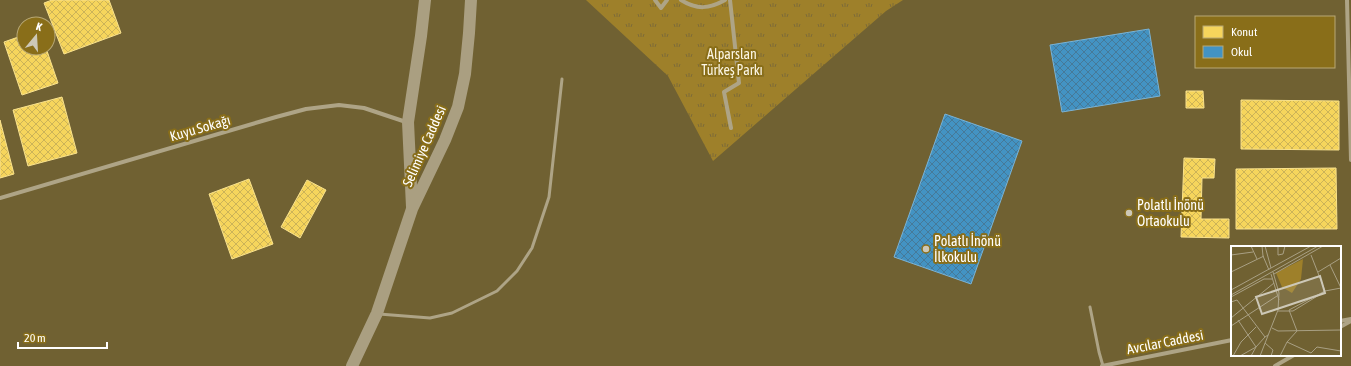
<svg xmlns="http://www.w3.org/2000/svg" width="1351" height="366" font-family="'Asap Condensed',sans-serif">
<defs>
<pattern id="park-tufts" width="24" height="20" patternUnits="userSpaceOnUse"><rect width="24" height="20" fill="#9e802a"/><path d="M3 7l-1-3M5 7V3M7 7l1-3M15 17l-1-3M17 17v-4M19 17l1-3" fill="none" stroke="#7d6b38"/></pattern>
<pattern id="homes-cross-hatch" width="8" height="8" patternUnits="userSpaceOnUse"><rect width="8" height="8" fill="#f6d55c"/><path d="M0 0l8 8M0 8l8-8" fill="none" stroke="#ccb358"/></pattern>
<pattern id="schools-cross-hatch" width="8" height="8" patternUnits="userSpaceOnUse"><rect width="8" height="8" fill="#4393c3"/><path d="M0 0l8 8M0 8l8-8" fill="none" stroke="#467a99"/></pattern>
</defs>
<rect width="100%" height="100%" fill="#706132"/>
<!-- park -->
<polygon fill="url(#park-tufts)" points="586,0 903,0 886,11 713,161 668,76"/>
<!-- homes -->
<g fill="url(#homes-cross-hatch)" stroke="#f9e28d">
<polygon points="52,0 109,0 121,33 64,54 44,3"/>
<polygon points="24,35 24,48 46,48 58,83 22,95 4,42"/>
<polygon points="1186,91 1203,91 1204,108 1186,108"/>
<polygon points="62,97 77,153 28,166 13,110"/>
<polygon points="1241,100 1339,101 1339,150 1241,149"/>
<polygon points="0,120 14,174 0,178"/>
<polygon points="1184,158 1215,159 1214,178 1202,178 1201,219 1229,219 1229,238 1181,237"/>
<polygon points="1336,168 1337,229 1236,229 1236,169"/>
<polygon points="249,179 273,244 232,259 209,194"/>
<polygon points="307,180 326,190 300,238 281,227"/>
</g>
<!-- schools -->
<g fill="url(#schools-cross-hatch)" stroke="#7bb3d5">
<polygon points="1149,29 1160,96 1062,112 1050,45"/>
<polygon points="945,114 1022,141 971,284 894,257"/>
</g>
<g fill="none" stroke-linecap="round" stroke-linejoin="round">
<!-- lane -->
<g stroke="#aea486" stroke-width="3">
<polyline points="1090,307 1099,352 1103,366"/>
<polyline points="379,314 430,318 452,313 497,291 517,271 532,248 549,197 562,79"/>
</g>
<!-- street -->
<g stroke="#aea486" stroke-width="4">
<polyline points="655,0 661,8 667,0"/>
<path d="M 681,0 C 697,10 709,9 725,0"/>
<polyline points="730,0 739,83 724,92 731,128"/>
<polyline points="1347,0 1351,160"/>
<polyline points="0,198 276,117 306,109 339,105 364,108 406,122"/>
<polyline points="1340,321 1351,319"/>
<polyline points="1340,327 1351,321"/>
<polyline points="1102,366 1232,340"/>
<polyline points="1275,366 1294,355"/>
</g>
<!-- secondary -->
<g stroke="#aa9f81" stroke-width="12">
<polyline points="412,207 408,122 421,36 425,0"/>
<polyline points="352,366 377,313 412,209 445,140 458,107 465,74 469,33 471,0"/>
</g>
</g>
<!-- markers -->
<g fill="#cdc8b7" stroke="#896e19" stroke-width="1.5">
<circle cx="1129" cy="213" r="4"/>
<circle cx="926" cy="249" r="4"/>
</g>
<g text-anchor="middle" stroke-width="4" stroke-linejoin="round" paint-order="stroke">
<!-- park labels -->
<g font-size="14" fill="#fcf6e4" stroke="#896e19">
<text x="732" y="59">Alparslan<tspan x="732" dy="16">Türkeş Parkı</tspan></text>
</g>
<!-- street labels -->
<g font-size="14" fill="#fff" stroke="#896e19">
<text transform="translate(200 128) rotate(-16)" y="5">Kuyu Sokağı</text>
<text transform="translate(424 146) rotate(-66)" y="5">Selimiye Caddesi</text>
<text transform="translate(1165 342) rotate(-11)" y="5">Avcılar Caddesi</text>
</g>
<!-- poi labels -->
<g font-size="14" fill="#fff" stroke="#896e19" text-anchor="start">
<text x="1137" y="210">Polatlı İnönü<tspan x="1137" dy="16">Ortaokulu</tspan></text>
<text x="934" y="246">Polatlı İnönü<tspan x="934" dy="16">İlkokulu</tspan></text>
</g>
</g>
<!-- overview -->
<g transform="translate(1231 246)">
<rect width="110" height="110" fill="#706132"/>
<path d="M 72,13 L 70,33 L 61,47 L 51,41 L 45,27 Z" fill="#9e802a"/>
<path fill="none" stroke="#a9a084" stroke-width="1" d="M 20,0 L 26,13M 31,0 L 32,10 L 38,24M 34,0 L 40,22M 47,0 L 47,9 L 52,8 L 54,0M 0,9 L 22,6M 80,9 L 94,45M 99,19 L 110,42M 0,26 L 33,10M 87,26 L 110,12M 40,28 L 48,54M 43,28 L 92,0M 0,44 L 80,0M 0,49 L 87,0M 0,51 L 33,33 L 41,33M 0,56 L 6,54 L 34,91 L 37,89M 58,64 L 94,45 L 110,42M 47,65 L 62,65 L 93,46M 0,72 L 43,37M 7,74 L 25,101 L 20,110M 0,80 L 46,50M 41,82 L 47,85 L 110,84M 56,96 L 80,107 L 86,101 L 110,105M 34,97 L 42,104 L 40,110M 2,110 L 10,96 L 25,81M 9,110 L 25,101 L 34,91M 29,110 L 47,64 L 48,47 L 42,26M 49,110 L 56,96 L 66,85 L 58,64"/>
<path fill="#cdc8b7" fill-opacity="0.15" stroke="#cdc8b7" stroke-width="2" d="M 89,30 L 94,47 L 31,68 L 25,51 Z"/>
<rect width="110" height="110" fill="none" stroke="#fff" stroke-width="2"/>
</g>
<!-- legend -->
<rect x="1195" y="16" width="140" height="52" fill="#896e19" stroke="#b8a875"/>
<rect x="1203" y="26" width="20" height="12" fill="#f6d55c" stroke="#b8a875"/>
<text x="1231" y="36" font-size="12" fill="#ffffff">Konut</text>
<rect x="1203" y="46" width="20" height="12" fill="#4393c3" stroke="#b8a875"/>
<text x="1231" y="56" font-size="12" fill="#ffffff">Okul</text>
<!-- north arrow -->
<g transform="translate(36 36) rotate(18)"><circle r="19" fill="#896e19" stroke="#b8a875"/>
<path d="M0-3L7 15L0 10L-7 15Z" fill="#cdc8b7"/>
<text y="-6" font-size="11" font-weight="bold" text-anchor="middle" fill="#ffffff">K</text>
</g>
<!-- scale -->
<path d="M18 342v6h89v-6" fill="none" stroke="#ffffff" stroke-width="2"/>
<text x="24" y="342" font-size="12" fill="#ffffff" stroke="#896e19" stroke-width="3" paint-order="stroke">20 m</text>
</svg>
